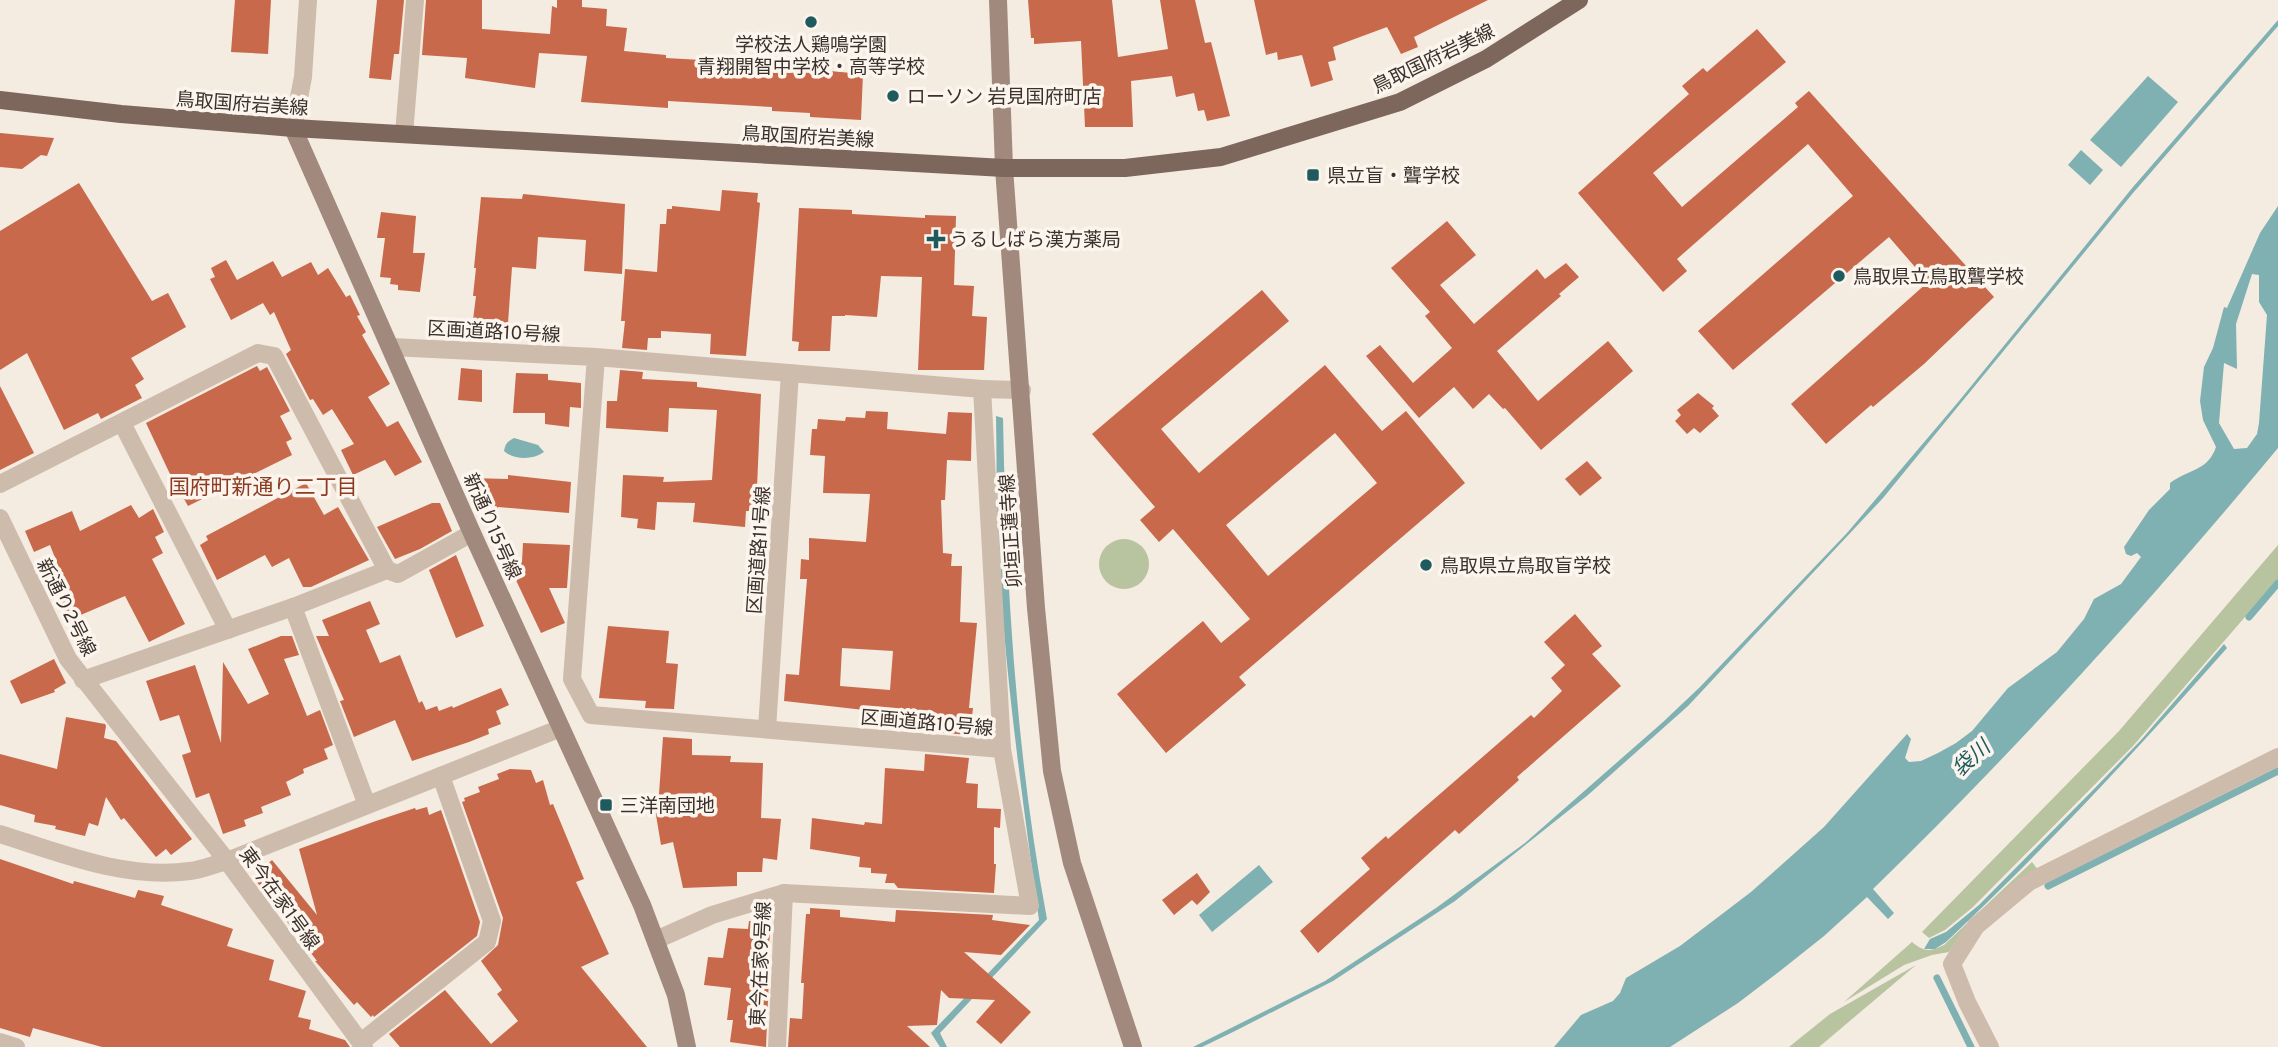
<svg xmlns="http://www.w3.org/2000/svg" width="2278" height="1047" font-family="Overpass,'Noto Sans JP',sans-serif">
<rect width="100%" height="100%" fill="#f4ebe1"/>
<!-- green -->
<g fill="#b8c4a0">
<circle cx="1124" cy="564" r="25"/>
<polygon points="2278,545 2278,579 2133,746 1973,907 1945,930 1929,938 1922,932 2119,731"/>
<path d="M 2032,862 L 2038,870 L 1962,932 L 1949,952 L 1932,955 L 1904,965 L 1844,1002 L 1912,942 C 1924,952 1930,952 1944,945 Z"/>
<polygon points="1916,965 1819,1047 1789,1047 1830,1014"/>
</g>
<!-- water -->
<g fill="#7fb0b2" fill-rule="evenodd">
<polygon points="2278,20 2278,26 2133,193 1883,498 1688,706 1588,795 1455,901 1333,981 1233,1032 1202,1047 1193,1047 1325,981 1436,908 1525,843 1663,722 1700,687 1847,533 1959,401 2133,187"/>
<polygon points="2148,76 2178,102 2121,167 2090,140"/>
<polygon points="2081,150 2103,170 2090,185 2068,165"/>
<path d="M 2278,206 L 2278,448 C 2151,601 2015,751 1873,889 L 1894,913 L 1888,919 L 1867,897 L 1824,936 L 1780,971 L 1738,1003 L 1670,1047 L 1554,1047 L 1581,1015 L 1613,1001 L 1620,993 L 1626,978 L 1680,946 L 1751,892 L 1824,827 L 1907,734 L 1911,739 L 1905,758 L 1909,762 L 1921,761 L 1938,753 L 1956,743 L 1972,731 L 2008,688 L 2057,652 L 2084,619 L 2094,599 L 2121,584 L 2141,557 L 2137,553 L 2131,556 L 2126,554 L 2124,547 L 2149,510 L 2170,489 L 2170,483 C 2189,469 2208,471 2216,447 L 2203,420 L 2200,401 L 2204,367 L 2213,348 L 2224,307 L 2227,308 L 2260,233 ZM 2252,274 L 2259,275 L 2259,302 L 2267,315 L 2259,423 L 2257,434 L 2247,448 L 2234,449 L 2219,423 L 2224,363 L 2237,369 L 2236,324 Z"/>
<path d="M 996,416 L 1003,418 C 1006,585 1016,755 1047,919 L 940,1033 L 947,1047 L 940,1047 L 931,1033 L 1039,920 C 1022,796 1005,674 998,549 C 996,505 997,461 996,416 Z"/>
<path d="M 514,438 L 538,445 L 544,452 C 533,460 514,460 504,451 C 505,444 508,441 514,438 Z"/>
<path d="M 2224,644 L 2227,648 C 2137,750 2045,849 1946,942 L 1935,949 L 1924,949 L 1930,939 L 1946,932 L 1979,905 L 2096,787 L 2141,740 Z"/>
<polygon points="1259,865 1273,882 1212,932 1199,915"/>
</g>
<g fill="none" stroke-linecap="round" stroke-linejoin="round">
<!-- stream -->
<g stroke="#7fb0b2" stroke-width="7">
<polyline points="2249,617 2278,583"/>
<polyline points="2048,886 2278,771"/>
<polyline points="1937,978 1971,1047"/>
</g>
</g>
<!-- building -->
<g fill="#c8694b" fill-rule="evenodd">
<polygon points="235,0 271,0 268,54 231,52"/>
<polygon points="377,0 404,0 399,54 394,54 391,80 369,78"/>
<polygon points="426,0 482,0 482,29 550,34 552,6 557,8 557,0 582,0 582,7 607,9 606,26 627,28 624,51 666,55 666,58 807,66 807,69 863,74 861,120 810,117 810,113 772,111 772,107 668,101 668,108 581,102 587,56 539,53 535,88 465,78 467,58 422,55"/>
<polygon points="1028,0 1112,0 1118,57 1168,49 1160,0 1195,0 1205,43 1211,42 1230,116 1207,121 1204,110 1198,111 1194,93 1176,97 1172,76 1131,81 1133,127 1085,127 1081,41 1034,44 1034,38 1031,38"/>
<polygon points="1254,0 1488,0 1414,37 1418,47 1401,54 1387,27 1333,47 1336,60 1328,62 1333,80 1311,87 1302,55 1278,60 1277,52 1266,55"/>
<polygon points="1757,29 1786,62 1653,173 1682,207 1798,107 1795,103 1809,91 1994,297 1924,364 1873,407 1871,405 1826,444 1791,404 1928,282 1889,237 1733,370 1698,331 1853,196 1808,144 1677,259 1687,271 1663,292 1578,193 1689,94 1682,86 1703,68 1707,72"/>
<polygon points="0,133 54,138 47,156 41,155 22,169 0,167"/>
<polygon points="79,183 152,301 168,293 186,327 131,358 144,379 135,385 142,398 101,419 98,413 64,430 27,353 0,370 0,231"/>
<polygon points="722,190 758,193 757,202 760,203 746,356 710,354 711,334 661,331 661,338 648,338 647,350 622,348 625,321 621,321 625,269 657,272 660,224 666,224 667,209 672,209 672,206 720,211"/>
<polygon points="523,194 625,204 622,274 584,271 586,240 538,237 536,269 512,267 507,337 481,336 482,330 472,328 476,296 473,296 476,268 474,268 481,197 522,199"/>
<polygon points="799,208 852,210 852,214 925,218 925,215 956,216 954,285 974,286 972,316 987,317 984,370 918,370 922,277 881,276 877,317 845,315 845,316 832,316 830,351 798,351 799,342 792,341"/>
<polygon points="381,212 416,216 413,253 425,253 420,292 398,290 398,285 390,284 391,278 380,277 385,238 377,238"/>
<polygon points="1447,221 1476,255 1440,285 1474,324 1537,269 1545,279 1566,263 1579,277 1559,294 1561,296 1497,351 1538,401 1608,341 1633,371 1541,450 1505,408 1503,409 1489,394 1473,409 1454,387 1419,418 1366,356 1380,345 1413,383 1452,348 1425,316 1430,312 1391,268"/>
<polygon points="226,260 237,280 273,261 282,277 311,262 318,275 328,268 346,297 350,295 360,315 357,316 366,332 362,335 390,384 368,397 387,427 398,421 422,462 395,476 385,460 353,475 341,450 354,444 332,409 323,415 313,399 310,400 286,354 291,350 274,312 270,315 263,303 231,320 210,279 215,277 211,268"/>
<path d="M 1262,290 L 1289,321 L 1161,429 L 1199,473 L 1325,365 L 1382,431 L 1406,411 L 1465,483 L 1239,677 L 1246,685 L 1166,753 L 1117,694 L 1203,621 L 1221,643 L 1250,619 L 1173,529 L 1159,542 L 1140,520 L 1155,507 L 1092,434 ZM 1335,433 L 1377,483 L 1268,576 L 1226,525 Z"/>
<polygon points="257,366 260,371 267,367 290,411 280,416 292,439 286,442 292,455 188,506 169,472 146,423"/>
<polygon points="461,368 482,370 482,402 458,400"/>
<polygon points="620,370 643,372 642,379 697,382 697,387 761,394 756,511 746,511 745,527 693,522 695,503 657,502 655,530 637,528 638,519 621,517 623,475 664,477 663,482 712,480 717,410 669,408 668,432 606,428 607,401 617,401"/>
<polygon points="516,373 548,374 548,380 581,383 581,408 570,407 569,427 545,424 545,413 513,413"/>
<polygon points="0,386 34,453 0,470"/>
<polygon points="1698,393 1714,406 1712,408 1719,416 1700,433 1694,428 1687,434 1675,421 1681,415 1677,410"/>
<path d="M 866,411 L 888,412 L 887,429 L 946,434 L 948,412 L 972,413 L 971,461 L 947,460 L 945,500 L 941,500 L 943,553 L 952,554 L 951,566 L 962,566 L 960,622 L 977,623 L 969,708 L 973,708 L 970,735 L 909,730 L 910,720 L 891,719 L 891,713 L 784,701 L 786,674 L 799,675 L 807,579 L 800,579 L 801,559 L 809,560 L 809,538 L 866,542 L 870,494 L 823,493 L 825,456 L 810,455 L 812,429 L 817,429 L 818,419 L 845,421 L 846,417 L 865,418 ZM 842,648 L 893,651 L 890,690 L 840,686 Z"/>
<polygon points="1587,461 1602,478 1580,496 1565,479"/>
<polygon points="508,475 571,482 569,513 498,507 498,509 483,508 468,478 508,479"/>
<polygon points="306,483 324,515 338,507 369,560 311,587 303,587 289,558 272,567 265,555 217,580 200,545 208,540 206,536"/>
<polygon points="432,503 440,503 452,531 420,549 395,559 377,527"/>
<polygon points="131,505 139,518 153,509 164,532 155,537 163,553 152,559 185,624 149,642 125,596 69,620 56,593 67,588 50,545 34,552 25,531 72,511 80,531"/>
<polygon points="523,543 570,545 567,588 549,588 565,623 541,633 514,576 514,562 522,562"/>
<polygon points="456,555 484,626 456,638 429,570"/>
<polygon points="370,601 380,624 366,630 380,663 400,655 419,703 422,701 426,710 437,706 439,711 452,706 453,708 501,688 509,705 496,711 501,724 488,729 489,734 469,742 412,761 395,720 354,737 340,701 344,700 316,636 329,636 322,620"/>
<polygon points="1575,614 1602,646 1592,654 1621,686 1517,777 1519,780 1459,834 1455,830 1318,953 1300,931 1370,869 1361,858 1386,836 1388,839 1531,715 1534,718 1562,691 1551,678 1565,665 1544,642"/>
<polygon points="608,626 669,631 666,663 678,664 674,709 645,708 646,701 599,698"/>
<polygon points="281,636 292,636 299,655 284,659 307,716 320,710 333,745 324,749 328,759 303,769 304,773 286,782 291,795 261,807 263,813 244,820 246,826 223,834 209,793 196,798 182,755 191,752 179,715 160,721 146,681 195,665 221,743 223,662 248,704 269,694 248,649"/>
<polygon points="54,659 66,683 54,690 55,692 21,704 10,681"/>
<polygon points="66,717 105,724 106,726 104,738 116,741 192,839 171,855 166,849 156,857 124,818 121,820 106,797 98,826 89,823 85,836 55,829 56,826 34,822 35,815 0,805 0,754 57,769"/>
<polygon points="663,737 692,739 692,755 731,756 730,762 763,763 761,818 781,819 777,860 763,858 762,872 737,872 737,886 683,888 673,842 661,845 653,797 659,794"/>
<polygon points="925,754 969,758 966,783 978,784 977,808 1001,809 1000,828 994,827 994,864 996,864 994,893 898,888 894,883 885,883 887,874 871,873 871,868 859,867 860,857 810,849 812,818 864,825 865,822 882,824 885,768 924,771"/>
<polygon points="510,769 531,770 536,783 543,780 550,805 553,804 584,879 576,882 609,954 581,967 647,1047 400,1047 389,1034 445,990 491,1044 518,1021 497,994 502,990 481,961 498,945 503,918 462,802 465,801 464,798 480,792 478,787 499,779 497,774"/>
<polygon points="427,807 429,815 441,810 480,922 477,936 374,1017 373,1015 371,1017 357,1002 354,1005 315,961 317,961 253,877 272,860 317,915 299,849 373,822 415,808 416,810"/>
<polygon points="0,859 73,884 74,881 135,898 138,890 164,896 161,905 233,929 227,946 274,960 269,980 306,991 298,1017 311,1020 309,1029 345,1040 350,1047 102,1047 33,1028 30,1037 0,1028"/>
<polygon points="1197,873 1210,892 1197,905 1192,900 1174,915 1162,900"/>
<polygon points="810,908 840,910 840,917 895,922 896,910 993,915 992,920 1030,925 1001,955 964,952 1031,1012 1001,1044 976,1022 995,1000 949,998 941,990 937,1025 907,1026 930,1047 788,1047 790,1018 802,1019 804,983 801,983 806,914 810,914"/>
<polygon points="749,921 771,923 766,976 769,976 766,1047 730,1042 733,1020 727,1020 731,988 704,985 708,957 723,958 728,928 748,929"/>
</g>
<g fill="none" stroke-linecap="round" stroke-linejoin="round">
<!-- street -->
<g stroke="#cdbbac" stroke-width="18">
<polyline points="293,128 303,77 308,0"/>
<polyline points="404,134 415,0"/>
<polyline points="391,347 596,357 982,389 1002,749 591,715 572,679 596,357"/>
<polyline points="982,389 1022,390"/>
<polyline points="122,423 228,630"/>
<polyline points="0,484 258,353 274,356 387,570"/>
<polyline points="0,518 68,659 227,861 364,1047"/>
<polyline points="293,607 367,805"/>
<polyline points="83,680 293,607 387,570 398,574 472,533"/>
<polyline points="767,729 790,373"/>
<path d="M 0,834 C 60,853 126,880 190,871 C 202,870 215,864 227,861 L 561,728"/>
<polyline points="784,893 1030,906 1002,749"/>
<polyline points="656,940 712,915 784,893 777,1047"/>
<polyline points="0,1042 16,1047"/>
<polyline points="361,1042 487,942 492,921 441,776"/>
<polyline points="1990,1047 1967,1002 1952,964 1976,926 2029,882 2278,757"/>
</g>
<!-- secondary -->
<g stroke="#a18a7d" stroke-width="18">
<polyline points="998,0 1004,168 1036,608 1052,771 1072,863 1133,1047"/>
<polyline points="293,128 472,533 642,905 676,995 687,1047"/>
</g>
<!-- primary -->
<polyline stroke="#7d675c" stroke-width="18" points="0,100 121,114 293,128 1004,168 1125,168 1221,157 1400,102 1486,59 1579,0"/>
</g>
<!-- markers -->
<g fill="#1f5a5e" stroke="#fbf5ee" stroke-width="2.5">
<circle cx="811" cy="22" r="7"/>
<circle cx="893" cy="96" r="7"/>
<rect x="1306" y="168" width="14" height="14" rx="3.5"/>
<path d="M932.5 228.5h7v7h7v7h-7v7h-7v-7h-7v-7h7z"/>
<circle cx="1839" cy="276" r="7"/>
<circle cx="1426" cy="565" r="7"/>
<rect x="599" y="798" width="14" height="14" rx="3.5"/>
</g>
<g text-anchor="middle" stroke-width="7" stroke-linejoin="round" paint-order="stroke">
<!-- poi labels -->
<g font-size="19" fill="#3b302b" stroke="#fbf5ee" text-anchor="start">
<text x="811" y="51" text-anchor="middle">学校法人鶏鳴学園<tspan x="811" dy="22">青翔開智中学校・高等学校</tspan></text>
<text x="907" y="103">ローソン 岩見国府町店</text>
<text x="1327" y="182">県立盲・聾学校</text>
<text x="950" y="246">うるしばら漢方薬局</text>
<text x="1853" y="283">鳥取県立鳥取聾学校</text>
<text x="1440" y="572">鳥取県立鳥取盲学校</text>
<text x="620" y="812">三洋南団地</text>
</g>
<!-- street labels -->
<g font-size="19" fill="#3b302b" stroke="#fbf5ee">
<text transform="translate(1433 58) rotate(-26)" y="7">鳥取国府岩美線</text>
<text transform="translate(242 103) rotate(4)" y="7">鳥取国府岩美線</text>
<text transform="translate(808 136) rotate(3)" y="7">鳥取国府岩美線</text>
<text transform="translate(494 331) rotate(3)" y="7">区画道路10号線</text>
<text transform="translate(493 526) rotate(66)" y="7">新通り15号線</text>
<text transform="translate(1010 531) rotate(-94)" y="7">卯垣正蓮寺線</text>
<text transform="translate(758 550) rotate(-86)" y="7">区画道路11号線</text>
<text transform="translate(67 607) rotate(63)" y="7">新通り2号線</text>
<text transform="translate(927 722) rotate(5)" y="7">区画道路10号線</text>
<text transform="translate(280 898) rotate(54)" y="7">東今在家1号線</text>
<text transform="translate(760 964) rotate(-87)" y="7">東今在家9号線</text>
</g>
<!-- neighbourhood labels -->
<g font-size="21" fill="#8c3b22" stroke="#fbf5ee">
<text x="263" y="494">国府町新通り二丁目</text>
</g>
<!-- water labels -->
<g font-size="21" font-style="italic" fill="#1f5a5e" stroke="#fbf5ee">
<text transform="translate(1971 758) rotate(-42)" y="7">袋川</text>
</g>
</g>
</svg>
